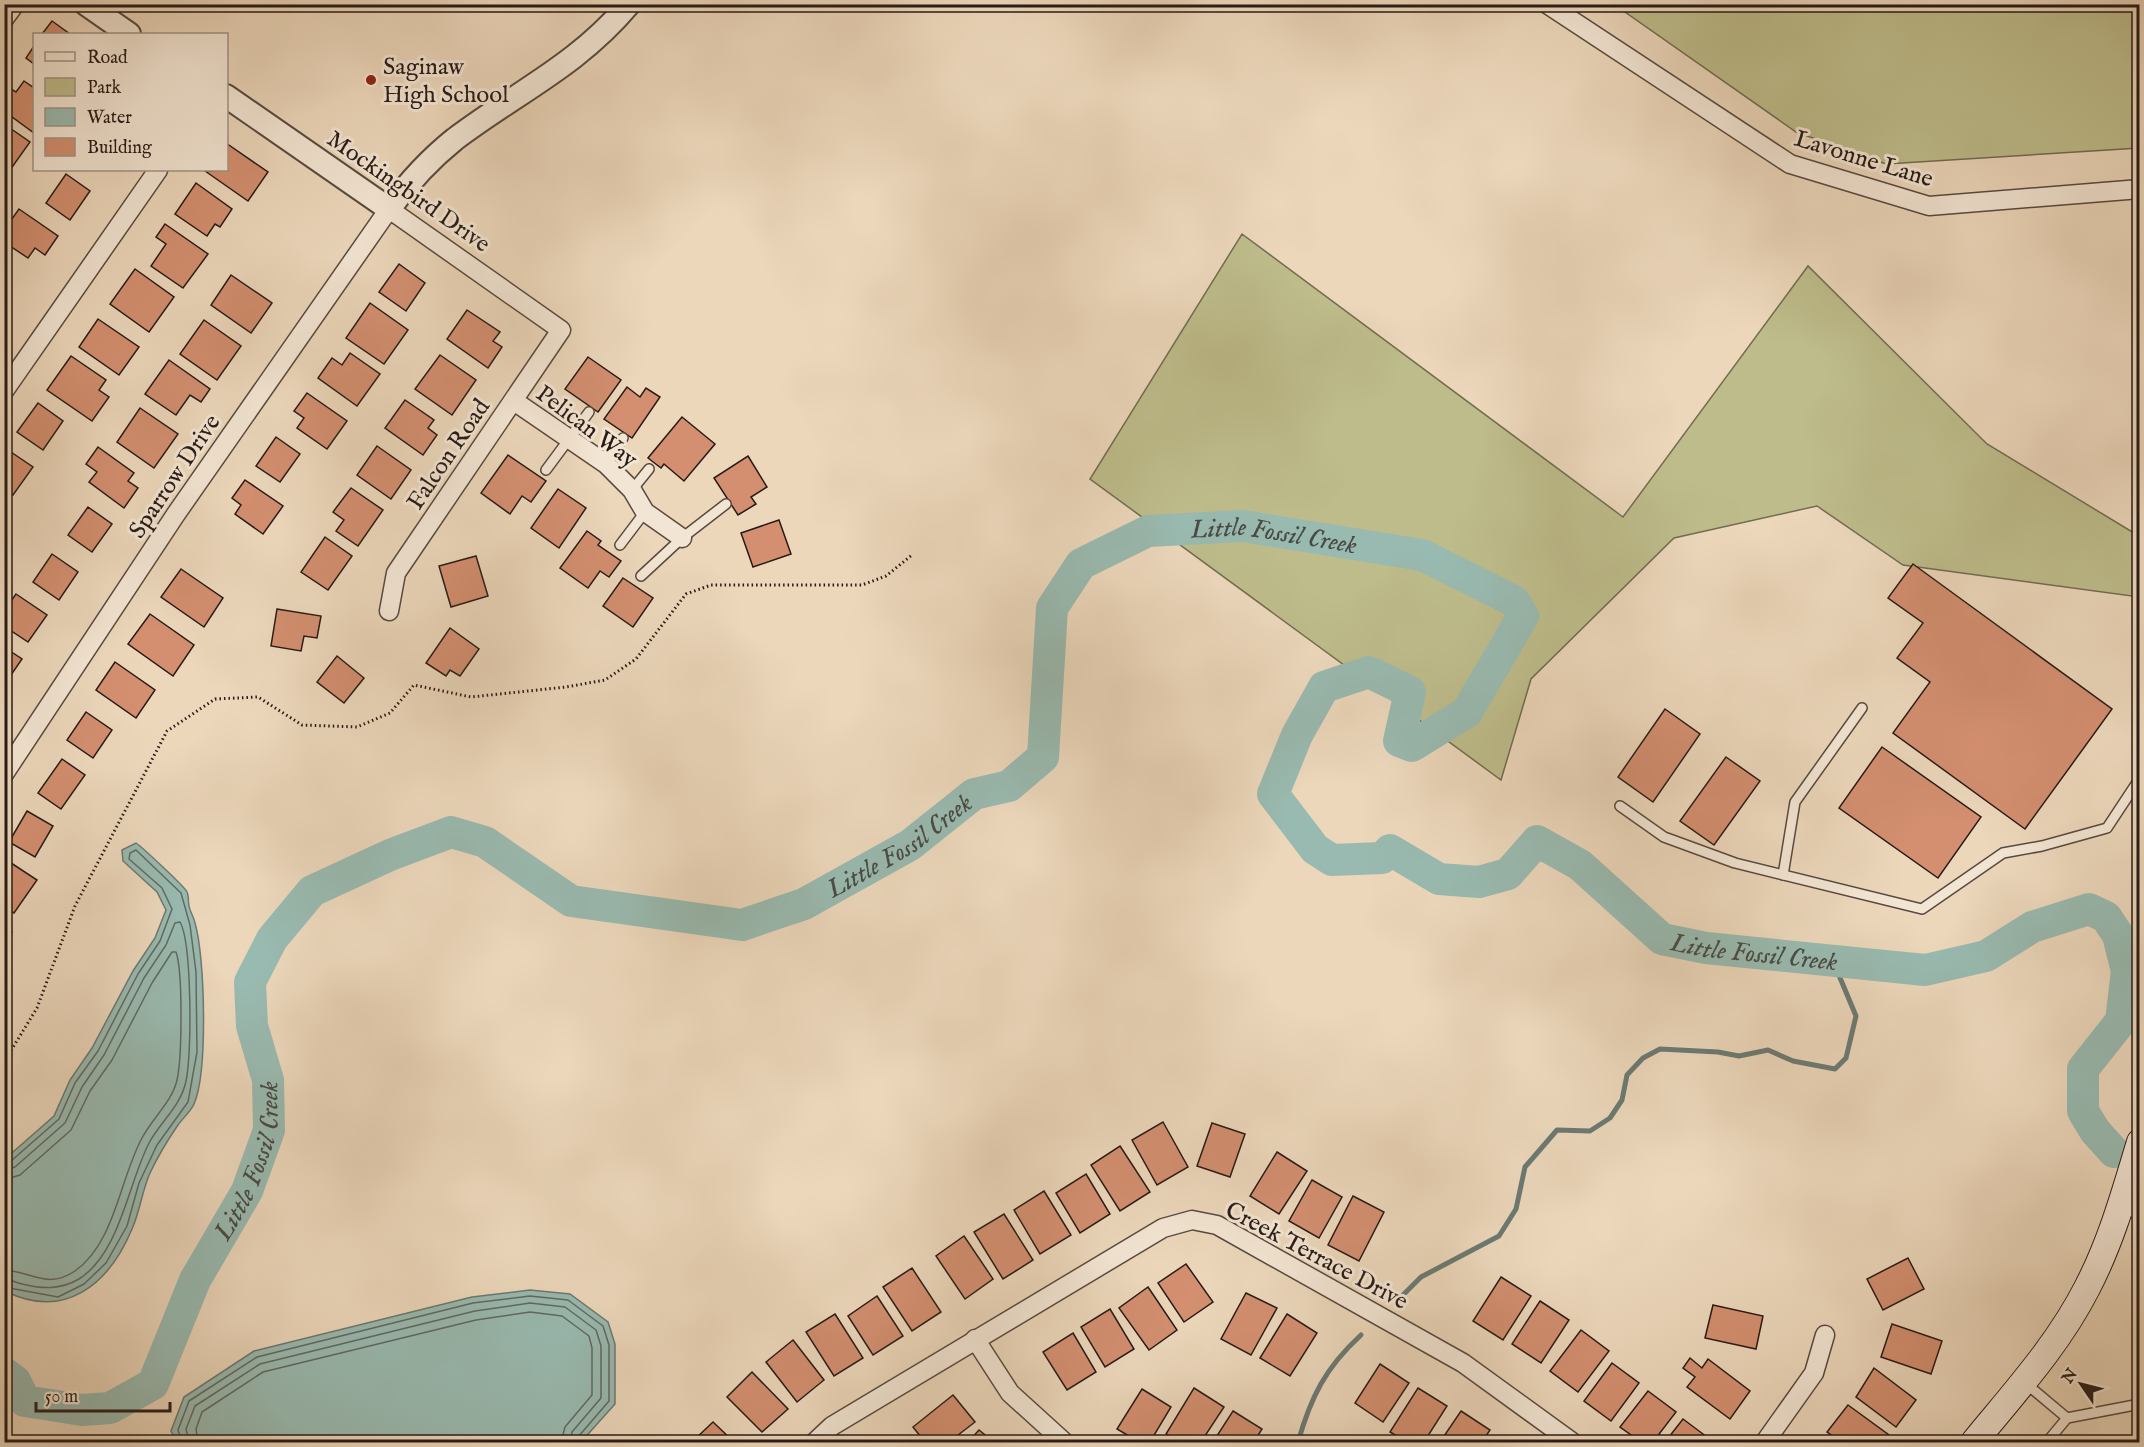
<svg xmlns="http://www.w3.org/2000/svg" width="2144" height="1447" font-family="'IM FELL English',serif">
<rect width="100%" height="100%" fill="#ecd7bb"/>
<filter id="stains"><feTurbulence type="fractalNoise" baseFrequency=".00333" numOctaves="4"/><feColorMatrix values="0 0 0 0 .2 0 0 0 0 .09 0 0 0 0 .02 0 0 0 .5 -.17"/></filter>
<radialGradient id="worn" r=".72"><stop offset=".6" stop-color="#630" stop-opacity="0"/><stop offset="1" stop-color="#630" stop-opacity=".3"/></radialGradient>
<!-- green -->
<g fill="#bebc8b" stroke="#726c51" stroke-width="1.5">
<polygon points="1615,5 2139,5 2139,148 1886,164 1796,132"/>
<polygon points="1242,234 1623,517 1808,266 1987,444 2139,536 2139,597 1903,565 1817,506 1674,538 1531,679 1501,780 1090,479"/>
</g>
<!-- water -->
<g fill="#99bab0" stroke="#6b7a73" stroke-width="1.5">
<path d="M 136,843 C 142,847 186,888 187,892 C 189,896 188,902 189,906 C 190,912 194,917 195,923 C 205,957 208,1072 194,1104 C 191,1111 183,1118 178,1125 C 167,1141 158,1156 150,1173 C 142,1191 140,1211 132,1229 C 109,1284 65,1321 5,1291 L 5,1159 L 54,1116 L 70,1080 L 92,1048 L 133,971 L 155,938 L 166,910 L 157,892 L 123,861 L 122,850 Z"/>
<polygon points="530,1290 570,1294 608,1322 615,1344 615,1404 581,1442 177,1442 171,1431 184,1397 254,1351 472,1297"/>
</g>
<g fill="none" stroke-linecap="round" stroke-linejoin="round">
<!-- shore -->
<g stroke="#606a64" stroke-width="1.5">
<polyline points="4,1163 11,1161 59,1119 75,1083 98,1051 138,974 160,941 172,909 162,888 129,859 130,853 136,850 181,893 190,925 196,972 197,1052 188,1102 157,1145 139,1183 127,1226 106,1263 84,1284 58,1297 4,1287"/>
<path d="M 4,1170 L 15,1167 L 65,1123 L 82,1087 L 104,1055 L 144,978 L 166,945 L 175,923 L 180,922 C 192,943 192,1055 186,1081 C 181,1106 161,1121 149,1143 C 128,1184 120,1253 79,1279 C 60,1290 42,1289 22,1284 C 16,1283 11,1279 4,1279"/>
<path d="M 4,1180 L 20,1175 L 71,1130 L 90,1091 L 112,1060 L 152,983 L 172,952 L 176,952 C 183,972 182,1058 177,1080 C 172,1102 153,1117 142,1138 C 120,1178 115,1243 75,1271 C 47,1290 31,1271 4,1270"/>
<polyline points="182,1442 178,1430 189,1401 257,1357 473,1303 530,1296 568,1300 603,1326 609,1345 609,1401 578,1437 577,1442"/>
<polyline points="189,1442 186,1429 195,1406 260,1364 475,1311 530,1303 565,1307 596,1330 601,1346 601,1398 572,1432 570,1442"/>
<polyline points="198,1442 196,1429 202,1412 263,1372 476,1320 530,1312 562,1316 589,1336 592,1348 592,1395 565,1427 561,1442"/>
</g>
<!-- stream -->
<g stroke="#6b7a73" stroke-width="5">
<polyline points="1399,1299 1421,1277 1499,1236 1516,1209 1525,1167 1557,1130 1590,1131 1610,1118 1622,1100 1627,1075 1643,1058 1660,1049 1718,1052 1739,1056 1768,1050 1793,1061 1835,1069 1846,1058 1856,1016 1833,961"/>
<path d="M 1298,1442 C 1311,1397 1325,1368 1361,1335"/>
</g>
<!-- river -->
<path stroke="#99bab0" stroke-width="32" id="s1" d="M 4,1373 L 15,1381 L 25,1401 L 82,1410 L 110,1408 L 153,1384 L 195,1280 L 247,1191 L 269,1130 L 268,1080 L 252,1026 L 250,982 L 272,939 L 312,891 L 390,855 L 451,832 L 485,842 L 571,901 L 742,925 L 804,904 L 910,845 L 974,794 L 1009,786 L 1043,757 L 1052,608 L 1081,564 L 1148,531 L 1243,526 L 1422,555 L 1514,601 L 1523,616 L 1467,712 L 1412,746 L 1399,741 L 1410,692 L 1369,672 L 1324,687 L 1297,735 L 1273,794 L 1315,849 L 1332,860 L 1382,858 L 1390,850 L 1439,879 L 1479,882 L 1508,874 L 1537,841 L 1580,865 L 1662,939 L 1706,948 L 1925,970 L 1986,956 L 2032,927 L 2089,909 L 2106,917 L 2118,935 L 2127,971 L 2121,1021 L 2083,1069 L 2083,1111 L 2095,1131 L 2114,1152"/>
</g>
<!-- building -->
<g fill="#d38f70" stroke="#271b17" stroke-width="1.5">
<polygon points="52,21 70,34 42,34"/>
<polygon points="34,46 34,64 26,58"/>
<polygon points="24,81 34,88 34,133 4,111 4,85 16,92"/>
<polygon points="4,124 30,142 5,177 4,177"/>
<polygon points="226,143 268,172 248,201 205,171 226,170"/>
<polygon points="66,174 90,191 70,220 46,203"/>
<polygon points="196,183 232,209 220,227 215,224 207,236 175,214"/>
<polygon points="19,209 58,236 45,255 35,248 28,258 4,242 4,230"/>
<polygon points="165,224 208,254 183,288 151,266 166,244 156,237"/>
<polygon points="399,264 425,283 406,311 379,292"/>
<polygon points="135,269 174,297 149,332 110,304"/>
<polygon points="231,275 272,303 251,333 211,305"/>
<polygon points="370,303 408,330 384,364 346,338"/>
<polygon points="467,310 500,332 493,341 502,347 488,368 447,339"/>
<polygon points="98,319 139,347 119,375 79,347"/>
<polygon points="204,320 241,346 217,380 180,354"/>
<polygon points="350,353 380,374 357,406 318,378 332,358 342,365"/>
<polygon points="440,355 476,380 452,415 415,389"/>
<polygon points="71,356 106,380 99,390 109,397 92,421 47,390"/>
<polygon points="588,357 621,380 598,412 565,389"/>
<polygon points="169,360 210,389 201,402 190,395 176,415 145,394"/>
<polygon points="627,387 640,397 646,388 660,397 632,438 604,419"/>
<polygon points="307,393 347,421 327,449 297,428 304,418 294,411"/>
<polygon points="405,400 434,420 428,428 437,435 423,455 385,428"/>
<polygon points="38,403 63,421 43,450 17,432"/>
<polygon points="140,408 178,434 154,468 117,442"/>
<polygon points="682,417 715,444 684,481 664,464 661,468 648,458"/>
<polygon points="276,437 300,454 280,482 256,466"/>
<polygon points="377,446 411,470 391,499 357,475"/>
<polygon points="98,447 134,473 128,481 138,488 124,508 89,482 97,472 86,464"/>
<polygon points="5,448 33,467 13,495 4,489"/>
<polygon points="508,455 546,481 531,502 522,496 510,514 481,493"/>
<polygon points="748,456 767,487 751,497 756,504 738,515 714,478"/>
<polygon points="245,480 283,506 263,534 235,514 241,505 232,498"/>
<polygon points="351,488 383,510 358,546 336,531 344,520 333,512"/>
<polygon points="558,489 586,508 559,548 531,528"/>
<polygon points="88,507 112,524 92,552 68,535"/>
<polygon points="779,520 791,554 753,567 741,533"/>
<polygon points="587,531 601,541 598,545 621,561 609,577 600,571 588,588 560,568"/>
<polygon points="325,537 352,556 328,590 301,572"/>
<polygon points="52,554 78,572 59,600 33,582"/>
<polygon points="476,556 488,596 451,607 439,566"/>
<polygon points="1913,564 2112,709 2025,829 1893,733 1930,682 1897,658 1923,623 1888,598"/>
<polygon points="181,569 223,598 204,627 161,597"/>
<polygon points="623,578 653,598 633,627 603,606"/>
<polygon points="16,594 47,615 28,642 4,626 4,611"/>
<polygon points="277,609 321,616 317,638 304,636 301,651 271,646"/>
<polygon points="150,614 194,645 173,676 128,644"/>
<polygon points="450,628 479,649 460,676 450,670 446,676 426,663"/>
<polygon points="4,647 22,659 9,678 4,674"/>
<polygon points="337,656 364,678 344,703 317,682"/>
<polygon points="115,662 155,690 136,718 96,690"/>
<polygon points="1665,709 1700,734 1653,802 1618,777"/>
<polygon points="86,712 112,730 93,758 67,740"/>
<polygon points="1882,747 1981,817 1938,878 1839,808"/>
<polygon points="1726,757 1760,781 1714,845 1680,821"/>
<polygon points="62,759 85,775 61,809 38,793"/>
<polygon points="27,811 53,826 35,857 9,842"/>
<polygon points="5,859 37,880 14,913 4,907"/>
<polygon points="4,927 12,932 4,943"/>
<polygon points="1163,1122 1188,1167 1157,1185 1132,1140"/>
<polygon points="1212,1123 1245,1134 1230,1177 1197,1166"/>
<polygon points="1120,1146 1150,1192 1120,1211 1091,1165"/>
<polygon points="1277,1152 1307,1171 1279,1214 1250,1196"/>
<polygon points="1086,1174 1110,1214 1080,1233 1056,1193"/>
<polygon points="1312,1180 1342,1197 1319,1238 1289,1221"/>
<polygon points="1044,1191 1071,1235 1040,1254 1014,1210"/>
<polygon points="1353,1196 1384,1212 1359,1261 1328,1245"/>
<polygon points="1004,1214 1033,1260 1003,1279 974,1232"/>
<polygon points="964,1236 993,1279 965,1299 936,1256"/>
<polygon points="1908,1258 1924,1289 1883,1310 1867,1279"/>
<polygon points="1186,1264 1213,1302 1184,1322 1158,1283"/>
<polygon points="912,1268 941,1312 912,1331 883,1287"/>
<polygon points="1501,1277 1531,1296 1503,1340 1473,1321"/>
<polygon points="1148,1287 1177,1330 1149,1350 1119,1308"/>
<polygon points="1246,1293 1277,1308 1251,1355 1221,1339"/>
<polygon points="877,1296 903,1336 873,1355 848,1316"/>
<polygon points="1540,1301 1569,1320 1541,1363 1512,1344"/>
<polygon points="1713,1305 1763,1316 1756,1349 1705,1338"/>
<polygon points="1110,1309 1134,1349 1105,1367 1081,1327"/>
<polygon points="835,1314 863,1358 834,1376 806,1332"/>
<polygon points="1287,1314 1317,1333 1290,1376 1260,1358"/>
<polygon points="1892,1324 1942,1341 1931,1374 1881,1357"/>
<polygon points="1581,1330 1609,1351 1578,1392 1550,1371"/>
<polygon points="1073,1333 1096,1372 1067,1390 1043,1352"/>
<polygon points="793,1340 824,1380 797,1402 766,1362"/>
<polygon points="1690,1358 1702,1368 1708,1359 1750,1391 1730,1419 1687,1387 1695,1377 1683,1368"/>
<polygon points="1612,1363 1639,1383 1611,1421 1584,1401"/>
<polygon points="1380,1364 1409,1383 1383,1422 1355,1403"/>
<polygon points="1874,1368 1916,1400 1896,1427 1856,1397"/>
<polygon points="752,1372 788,1409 762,1432 727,1397"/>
<polygon points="1194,1388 1224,1407 1201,1442 1180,1442 1166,1434"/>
<polygon points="1418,1388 1447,1406 1424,1442 1407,1442 1390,1432"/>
<polygon points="1142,1389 1171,1407 1150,1442 1139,1442 1117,1429"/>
<polygon points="1648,1391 1676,1412 1653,1442 1641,1442 1620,1427"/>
<polygon points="953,1395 975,1422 949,1442 925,1442 913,1427"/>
<polygon points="1848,1405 1889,1435 1884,1442 1842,1442 1827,1432"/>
<polygon points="1233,1411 1262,1429 1254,1442 1213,1442"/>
<polygon points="1461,1411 1490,1430 1482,1442 1440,1442"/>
<polygon points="1683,1419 1711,1440 1709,1442 1665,1442"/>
<polygon points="713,1422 734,1442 692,1442"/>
<polygon points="979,1430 994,1442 968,1442"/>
</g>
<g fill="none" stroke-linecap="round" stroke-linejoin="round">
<!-- service casing -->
<g stroke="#584a40" stroke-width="12">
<g id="service">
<polyline points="606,464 623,438"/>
<polyline points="546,470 589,412"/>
<polyline points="632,490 649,469"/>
<polyline points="620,545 645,512"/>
<polyline points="641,576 682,538 726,504"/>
<polyline points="1620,806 1664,837 1735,863 1922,909 2003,853 2042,846 2107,828 2140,778"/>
<polyline points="1783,875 1795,802 1862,708"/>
<polyline points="2122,1204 2140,1217"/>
<polyline points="2024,1382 2067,1418 2047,1442"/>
<polyline points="2067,1418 2140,1404"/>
</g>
</g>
<!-- minor casing -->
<g stroke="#584a40" stroke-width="21">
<g id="minor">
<polyline points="1547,4 1790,164 1929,206 2140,189"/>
<polyline points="4,19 15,4"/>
<polyline points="4,391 158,170"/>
<polyline points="514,401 606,464 632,490 645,512 682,538"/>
<polyline points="4,774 176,514 389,209 561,330 396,573 389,611"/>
<polyline points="975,1339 1010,1393 1064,1442"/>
<polyline points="815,1442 832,1426 1163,1228 1192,1220 1217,1225 1463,1363 1572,1442"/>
<polyline points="1765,1442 1814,1373 1825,1335"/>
</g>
</g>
<!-- tertiary casing -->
<g stroke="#584a40" stroke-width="26">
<g id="tertiary">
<polyline points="86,4 129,34"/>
<path d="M 226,96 L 389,209 C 408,183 430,159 455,139 C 517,92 577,66 629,4"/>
</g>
</g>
<!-- secondary casing -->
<g stroke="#271b17" stroke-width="28">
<path id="secondary" d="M 1974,1442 C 2014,1393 2058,1345 2087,1288 C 2111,1242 2125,1192 2140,1142"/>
</g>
<!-- path -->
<polyline stroke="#271b17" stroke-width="3" stroke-dasharray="1.5 3" stroke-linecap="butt" points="4,1062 37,1008 75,906 167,731 215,699 258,697 302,725 357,727 390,713 414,685 471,697 566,687 605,680 636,659 686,594 711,585 862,585 886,576 912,555"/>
<!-- service -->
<use href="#service" stroke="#f3e5d3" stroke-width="9"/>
<!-- minor -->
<use href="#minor" stroke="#f3e5d3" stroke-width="18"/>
<!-- tertiary -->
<use href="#tertiary" stroke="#f3e5d3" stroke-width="22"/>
<!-- secondary -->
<use href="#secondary" stroke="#f3e5d3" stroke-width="26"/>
</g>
<!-- markers -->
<circle fill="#8f2418" stroke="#f3e5d3" stroke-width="2" cx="371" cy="80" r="6"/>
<g text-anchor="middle" stroke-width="6" stroke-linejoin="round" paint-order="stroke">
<!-- poi labels -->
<g font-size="24" fill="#271b17" stroke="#f3e5d3" text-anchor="start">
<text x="383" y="74">Saginaw<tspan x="383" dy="28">High School</tspan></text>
</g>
<!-- street labels -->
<g font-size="24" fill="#271b17" stroke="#f3e5d3">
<text transform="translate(1864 158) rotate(17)" y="8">Lavonne Lane</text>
<text transform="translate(409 191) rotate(35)" y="8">Mockingbird Drive</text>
<text transform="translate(587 426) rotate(37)" y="8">Pelican Way</text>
<text transform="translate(448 454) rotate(-56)" y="8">Falcon Road</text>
<text transform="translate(174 476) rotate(-56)" y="8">Sparrow Drive</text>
<text transform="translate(1317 1255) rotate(28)" y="8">Creek Terrace Drive</text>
</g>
<!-- water labels -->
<g font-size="26" font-style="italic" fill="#494b45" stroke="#f3e5d3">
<text dy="9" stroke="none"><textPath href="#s1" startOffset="1928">Little Fossil Creek</textPath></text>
<text dy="9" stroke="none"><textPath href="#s1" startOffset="1353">Little Fossil Creek</textPath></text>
<text dy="9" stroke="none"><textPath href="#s1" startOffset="3225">Little Fossil Creek</textPath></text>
<text dy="9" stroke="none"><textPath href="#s1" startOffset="416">Little Fossil Creek</textPath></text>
</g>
</g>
<!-- margin -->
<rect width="2144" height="1447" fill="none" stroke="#ecd7bb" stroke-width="24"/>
<rect x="6" y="6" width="2132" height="1435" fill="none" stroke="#271b17" stroke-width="3"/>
<rect x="12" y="12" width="2120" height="1423" fill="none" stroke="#271b17" stroke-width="1.5"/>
<!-- legend -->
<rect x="33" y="33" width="195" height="138" fill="#f3e5d3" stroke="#a19488" stroke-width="1.5"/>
<rect x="45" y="52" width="30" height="9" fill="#f3e5d3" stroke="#a19488" stroke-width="1.5"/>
<text x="87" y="63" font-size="18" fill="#271b17">Road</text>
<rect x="45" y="78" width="30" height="18" fill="#bebc8b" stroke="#a19488" stroke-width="1.5"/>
<text x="87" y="93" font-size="18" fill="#271b17">Park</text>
<rect x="45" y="108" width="30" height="18" fill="#99bab0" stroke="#a19488" stroke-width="1.5"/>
<text x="87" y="123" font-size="18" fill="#271b17">Water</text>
<rect x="45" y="138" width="30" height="18" fill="#d38f70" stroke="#a19488" stroke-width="1.5"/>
<text x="87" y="153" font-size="18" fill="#271b17">Building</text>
<!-- north arrow -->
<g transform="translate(2081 1384) rotate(305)" stroke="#f3e5d3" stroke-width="4.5" paint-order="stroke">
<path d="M0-4.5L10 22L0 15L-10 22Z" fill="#271b17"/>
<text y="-9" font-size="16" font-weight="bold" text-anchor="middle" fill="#271b17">N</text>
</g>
<!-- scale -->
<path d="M36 1402v9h134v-9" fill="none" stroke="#271b17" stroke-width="3"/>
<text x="45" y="1402" font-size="18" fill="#271b17" stroke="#f3e5d3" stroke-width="4.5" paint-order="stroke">50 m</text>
<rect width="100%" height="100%" filter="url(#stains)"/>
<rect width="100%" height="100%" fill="url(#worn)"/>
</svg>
